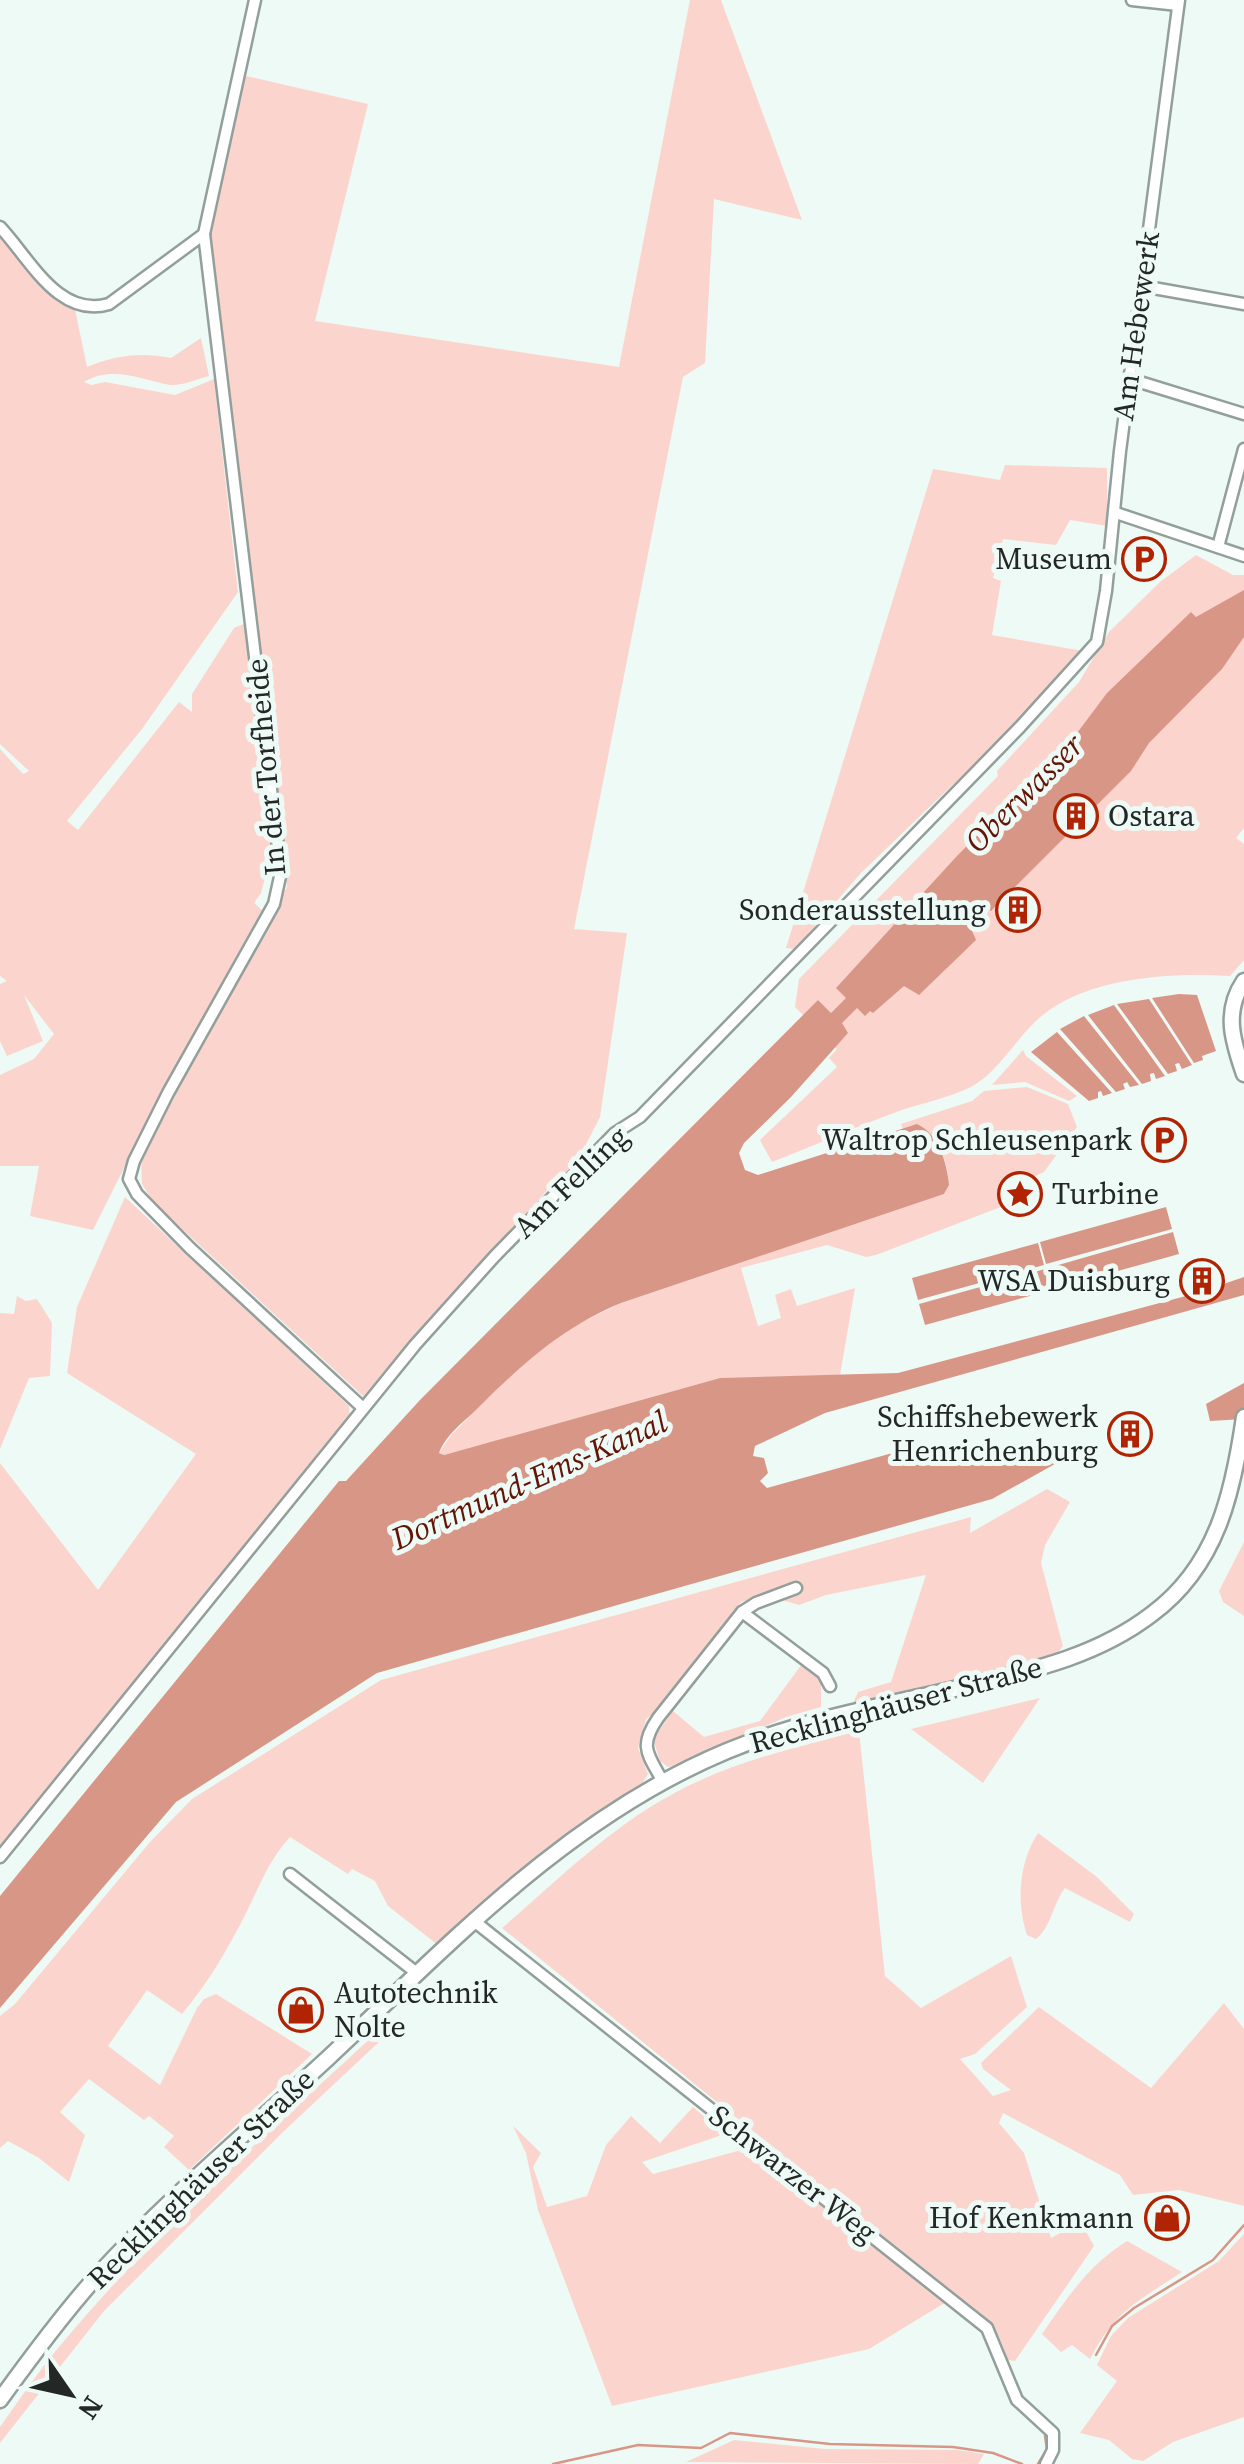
<svg xmlns="http://www.w3.org/2000/svg" width="1244" height="2464" font-family="'Source Serif 4',serif">
<rect width="100%" height="100%" fill="#eefaf5"/>
<!-- green -->
<g fill="#fbd5cd">
<polygon points="690,0 721,0 802,220 714,199 705,363 683,377 574,929 627,933 600,1117 576,1164 548,1189 365,1398 153,1202 142,1184 141,1156 287,887 252,579 205,256 246,76 368,104 315,321 619,367"/>
<path d="M 0,229 L 58,295 L 75,309 L 87,367 C 116,355 141,352 171,358 L 201,338 L 209,376 C 198,379 182,386 170,385 C 141,380 113,365 84,382 L 91,385 L 105,382 L 175,395 L 214,379 L 238,592 L 142,729 L 67,821 L 78,830 L 179,702 L 192,712 L 192,694 L 234,628 L 248,622 L 271,855 L 261,893 L 254,903 L 262,910 L 161,1094 L 93,1230 L 30,1216 L 39,1166 L 0,1166 L 0,1075 L 34,1059 L 54,1034 L 24,995 L 43,1041 L 7,1056 L 0,1041 L 0,984 L 7,981 L 0,976 L 0,749 L 23,774 L 29,771 L 0,744 Z"/>
<polygon points="1005,465 1107,468 1107,526 1070,520 1056,545 1003,539 993,578 1001,581 992,635 1083,651 1025,715 861,873 795,949 786,948 933,469 1000,480"/>
<path d="M 1196,555 L 1233,575 L 1244,575 L 1244,828 L 1236,838 L 1244,844 L 1244,960 L 1230,976 C 1171,972 1080,977 1035,1022 C 1014,1042 997,1073 971,1087 C 949,1098 922,1103 899,1111 C 855,1127 814,1146 772,1162 L 760,1140 L 837,1067 L 829,1058 L 837,1049 L 795,1007 L 799,979 L 998,776 L 997,771 L 1079,682 L 1109,632 L 1160,582 Z"/>
<polygon points="1023,1050 1026,1056 1077,1096 1069,1101 1025,1082 992,1085"/>
<path d="M 1027,1087 L 1068,1104 L 1077,1127 L 1044,1172 L 1008,1189 L 1011,1203 L 876,1255 L 866,1257 L 827,1245 L 741,1268 L 758,1326 L 781,1318 L 775,1295 L 791,1289 L 797,1306 L 855,1288 L 840,1375 L 720,1378 L 444,1455 L 439,1453 L 451,1435 L 526,1360 L 570,1328 L 621,1303 L 944,1194 C 956,1175 939,1137 920,1125 L 903,1129 L 901,1124 L 972,1101 L 984,1091 Z"/>
<polygon points="125,1197 349,1406 350,1419 0,1853 0,1463 98,1590 196,1454 67,1373 77,1307"/>
<polygon points="17,1296 26,1301 37,1299 52,1323 50,1376 29,1378 0,1449 0,1313 14,1314"/>
<path d="M 1047,1489 L 1070,1502 L 1045,1545 L 1041,1563 L 1063,1646 L 1054,1657 L 853,1703 L 858,1692 L 891,1682 L 926,1575 L 826,1595 L 799,1605 L 778,1599 L 771,1593 L 741,1602 L 653,1714 L 646,1719 L 638,1748 L 648,1774 L 642,1784 L 531,1861 L 438,1945 L 388,1906 L 375,1881 L 352,1869 L 348,1874 L 290,1837 C 269,1860 260,1885 246,1913 C 228,1949 208,1983 182,2014 L 147,1990 L 108,2046 L 160,2085 L 197,2008 L 204,1999 L 216,1994 L 312,2054 L 189,2170 L 164,2147 L 174,2136 L 149,2116 L 144,2120 L 89,2079 L 60,2112 L 85,2135 L 69,2182 L 39,2158 L 8,2141 L 0,2148 L 0,2016 L 15,2004 L 150,1842 L 192,1799 L 381,1680 L 971,1517 L 970,1533 Z"/>
<polygon points="1244,1542 1244,1616 1223,1602 1219,1591"/>
<polygon points="802,1664 821,1677 821,1707 786,1717 674,1766 668,1767 660,1761 653,1739 673,1711 704,1737 760,1721"/>
<polygon points="1040,1698 983,1783 911,1729"/>
<path d="M 859,1731 L 885,1976 L 921,2008 L 1011,1956 L 1027,2007 L 975,2054 L 960,2059 L 993,2096 L 1011,2090 L 983,2069 L 981,2063 L 1039,2007 L 1151,2088 L 1224,2003 L 1244,2029 L 1244,2206 L 1179,2190 L 1133,2195 L 1120,2175 L 1003,2113 L 999,2123 L 1024,2153 L 1051,2238 L 1081,2222 L 1094,2246 L 1015,2361 L 1008,2360 C 996,2323 987,2317 956,2296 L 869,2349 L 612,2406 L 538,2210 L 526,2153 L 513,2126 L 541,2153 L 533,2167 L 547,2207 L 587,2196 L 606,2145 L 631,2116 L 660,2143 L 693,2107 L 725,2134 L 642,2162 L 653,2174 L 745,2149 L 774,2167 L 791,2162 L 502,1928 C 556,1882 608,1829 671,1795 C 728,1763 796,1747 859,1731 Z"/>
<path d="M 1038,1833 L 1097,1877 L 1134,1914 L 1130,1922 L 1065,1888 C 1052,1905 1052,1926 1036,1939 L 1027,1935 C 1016,1900 1019,1863 1038,1833 Z"/>
<path d="M 374,2035 L 380,2041 L 283,2132 L 104,2311 L 0,2443 L 0,2427 C 19,2400 38,2372 59,2347 C 153,2233 266,2135 374,2035 Z"/>
<polygon points="1244,2234 1244,2417 1173,2442 1143,2461 1132,2459 1109,2440 1080,2433 1117,2381 1097,2365 1111,2336 1128,2318 1219,2261"/>
<path d="M 1127,2241 L 1182,2272 C 1138,2301 1115,2311 1090,2359 L 1072,2345 L 1061,2352 L 1042,2334 C 1068,2296 1089,2265 1127,2241 Z"/>
<polygon points="734,2440 825,2449 957,2450 984,2454 978,2464 686,2462"/>
</g>
<!-- water -->
<g fill="#d89687">
<path d="M 1244,590 L 1244,637 L 1222,669 L 1149,743 L 1131,771 L 991,911 L 986,908 L 969,924 L 976,940 L 919,995 L 904,986 L 873,1013 L 870,1011 L 865,1016 L 857,1008 L 842,1023 L 848,1033 L 791,1097 L 744,1143 L 739,1153 L 745,1170 L 758,1175 L 917,1124 C 939,1134 947,1163 949,1185 L 944,1194 L 621,1303 C 563,1327 522,1364 478,1408 C 463,1423 447,1433 439,1453 L 444,1455 L 720,1378 L 898,1373 L 1197,1293 L 1244,1277 L 1244,1295 L 825,1413 L 755,1446 L 753,1456 L 764,1458 L 768,1473 L 760,1481 L 767,1488 L 896,1452 L 1050,1447 L 1055,1464 L 992,1499 L 377,1673 L 176,1802 L 0,2008 L 0,1896 L 339,1481 L 346,1481 L 420,1400 L 818,1000 L 831,1013 L 846,998 L 836,988 L 956,857 L 1071,741 L 1107,693 L 1191,612 L 1196,617 Z"/>
<polygon points="1179,994 1197,995 1216,1051 1202,1056 1203,1060 1194,1063 1152,998"/>
<polygon points="1149,999 1192,1065 1182,1069 1179,1063 1175,1064 1177,1071 1168,1074 1117,1004"/>
<polygon points="1114,1005 1165,1076 1156,1079 1154,1073 1150,1074 1151,1081 1142,1084 1088,1015"/>
<polygon points="1084,1016 1139,1085 1130,1087 1127,1082 1123,1084 1125,1089 1116,1092 1060,1029"/>
<polygon points="1057,1032 1112,1093 1103,1096 1101,1091 1098,1092 1098,1098 1089,1101 1031,1052"/>
<polygon points="1166,1207 1172,1229 1046,1264 1040,1242"/>
<polygon points="1173,1232 1179,1254 1053,1289 1048,1268"/>
<polygon points="1038,1243 1044,1265 918,1300 912,1278"/>
<polygon points="1045,1269 1051,1290 925,1325 919,1304"/>
<polygon points="1244,1383 1244,1419 1210,1421 1206,1404"/>
</g>
<g fill="none" stroke-linecap="round" stroke-linejoin="round">
<!-- stream -->
<g stroke="#d89687" stroke-width="2.5">
<polyline points="1096,2355 1112,2326 1134,2308 1213,2260 1244,2225"/>
<polyline points="553,2464 638,2445 701,2448 730,2433 830,2444 953,2447 993,2453 1022,2464"/>
<polyline points="1038,2464 1047,2449 1045,2436"/>
</g>
<!-- minor casing -->
<g stroke="#939f9b" stroke-width="15">
<g id="minor">
<polyline points="255,0 204,234 281,872 274,904 168,1093 134,1161 129,1179 137,1194 190,1248 363,1408"/>
<polyline points="1132,0 1178,5"/>
<path d="M 0,227 C 30,259 59,319 109,304 L 204,234"/>
<polyline points="1142,286 1244,304"/>
<polyline points="1130,379 1244,414"/>
<polyline points="1116,513 1244,556"/>
<polyline points="1218,547 1244,449"/>
<polyline points="742,1612 823,1673 830,1686"/>
<path d="M 663,1782 C 648,1754 638,1747 658,1718 L 742,1612 L 756,1603 L 796,1588"/>
<polyline points="0,1857 415,1345 494,1257 615,1133 640,1117 1020,727 1097,642 1106,591 1120,451 1179,0"/>
<polyline points="290,1874 418,1974"/>
<polyline points="474,1921 987,2328 1017,2400 1053,2433 1053,2450 1046,2464"/>
</g>
</g>
<!-- secondary casing -->
<g stroke="#939f9b" stroke-width="19">
<g id="secondary">
<path d="M 1244,981 C 1223,1012 1233,1042 1244,1074"/>
<path d="M 0,2400 C 31,2357 62,2315 97,2276 C 168,2198 250,2130 327,2059 C 450,1944 568,1817 727,1751 C 807,1718 893,1704 976,1684 C 1038,1669 1100,1654 1152,1614 C 1217,1566 1233,1493 1244,1417"/>
</g>
</g>
<!-- minor -->
<use href="#minor" stroke="#fff" stroke-width="10"/>
<!-- secondary -->
<use href="#secondary" stroke="#fff" stroke-width="14"/>
</g>
<!-- icons -->
<defs>
<g id="parking-ring" transform="scale(2.25)"><circle r="9.5" fill="#eefaf5" stroke="#b02303" stroke-width="1.5"/><path d="M-3.5-5.5H1a3.5 3.5 0 0 1 0 7H-1V5.5H-3.5ZM-1-3.4V-.6H.8a1.4 1.4 0 0 0 0-2.8Z" fill="#b02303"/></g>
<g id="building-ring" transform="scale(2.25)"><circle r="9.5" fill="#eefaf5" stroke="#b02303" stroke-width="1.5"/><path d="M-4-6H4V6H1V3H-1V6H-4ZM-2.5-4.3h1.7v1.8h-1.7ZM.8-4.3h1.7v1.8H.8ZM-2.5-1h1.7V.8h-1.7ZM.8-1h1.7V.8H.8Z" fill="#b02303"/></g>
<g id="sight-ring" transform="scale(2.25)"><circle r="9.5" fill="#eefaf5" stroke="#b02303" stroke-width="1.5"/><path d="M0-6L1.8-2.2L6-1.7L2.9 1.2L3.7 5.4L0 3.3L-3.7 5.4L-2.9 1.2L-6-1.7L-1.8-2.2Z" fill="#b02303"/></g>
<g id="shop-ring" transform="scale(2.25)"><circle r="9.5" fill="#eefaf5" stroke="#b02303" stroke-width="1.5"/><path d="M-5-2.5h2.3a2.7 3.5 0 0 1 5.4 0H5L5.5 6h-11ZM-1.5-2.5h3a1.5 2.3 0 0 0-3 0Z" fill="#b02303"/></g>
</defs>
<g fill-rule="evenodd">
<use href="#parking-ring" x="1144" y="559"/>
<use href="#building-ring" x="1076" y="816"/>
<use href="#building-ring" x="1018" y="910"/>
<use href="#parking-ring" x="1164" y="1140"/>
<use href="#sight-ring" x="1020" y="1194"/>
<use href="#building-ring" x="1202" y="1281"/>
<use href="#building-ring" x="1130" y="1434"/>
<use href="#shop-ring" x="301" y="2010"/>
<use href="#shop-ring" x="1167" y="2218"/>
</g>
<g text-anchor="middle" stroke-width="10" stroke-linejoin="round" paint-order="stroke">
<!-- street labels -->
<g font-size="30" fill="#232826" stroke="#eefaf5">
<text transform="translate(1136 326) rotate(-82)" y="10">Am Hebewerk</text>
<text transform="translate(266 767) rotate(-95)" y="10">In der Torfheide</text>
<text transform="translate(571 1182) rotate(-44)" y="10">Am Felling</text>
<text transform="translate(896 1705) rotate(-15)" y="10">Recklinghäuser Straße</text>
<text transform="translate(793 2174) rotate(38)" y="10">Schwarzer Weg</text>
<text transform="translate(201 2179) rotate(-44)" y="10">Recklinghäuser Straße</text>
</g>
<!-- poi labels -->
<g font-size="30" fill="#232826" stroke="#eefaf5" text-anchor="end">
<text x="1112" y="569">Museum</text>
<text x="1108" y="826" text-anchor="start">Ostara</text>
<text x="986" y="920">Sonderausstellung</text>
<text x="1132" y="1150">Waltrop Schleusenpark</text>
<text x="1052" y="1204" text-anchor="start">Turbine</text>
<text x="1170" y="1291">WSA Duisburg</text>
<text x="1098" y="1427">Schiffshebewerk<tspan x="1098" dy="34">Henrichenburg</tspan></text>
<text x="334" y="2003" text-anchor="start">Autotechnik<tspan x="334" dy="34">Nolte</tspan></text>
<text x="1134" y="2228">Hof Kenkmann</text>
</g>
<!-- water labels -->
<g font-size="32" font-style="italic" fill="#631406" stroke="#eefaf5">
<text transform="translate(1024 793) rotate(-45)" y="11">Oberwasser</text>
<text transform="translate(529 1480) rotate(-24)" y="11">Dortmund-Ems-Kanal</text>
</g>
</g>
<!-- north arrow -->
<g transform="translate(70 2394) rotate(124)" stroke="#eefaf5" stroke-width="8" paint-order="stroke">
<path d="M0-8L18 38L0 25L-18 38Z" fill="#232826"/>
<text y="-15" font-size="28" font-weight="bold" text-anchor="middle" fill="#232826">N</text>
</g>
</svg>
